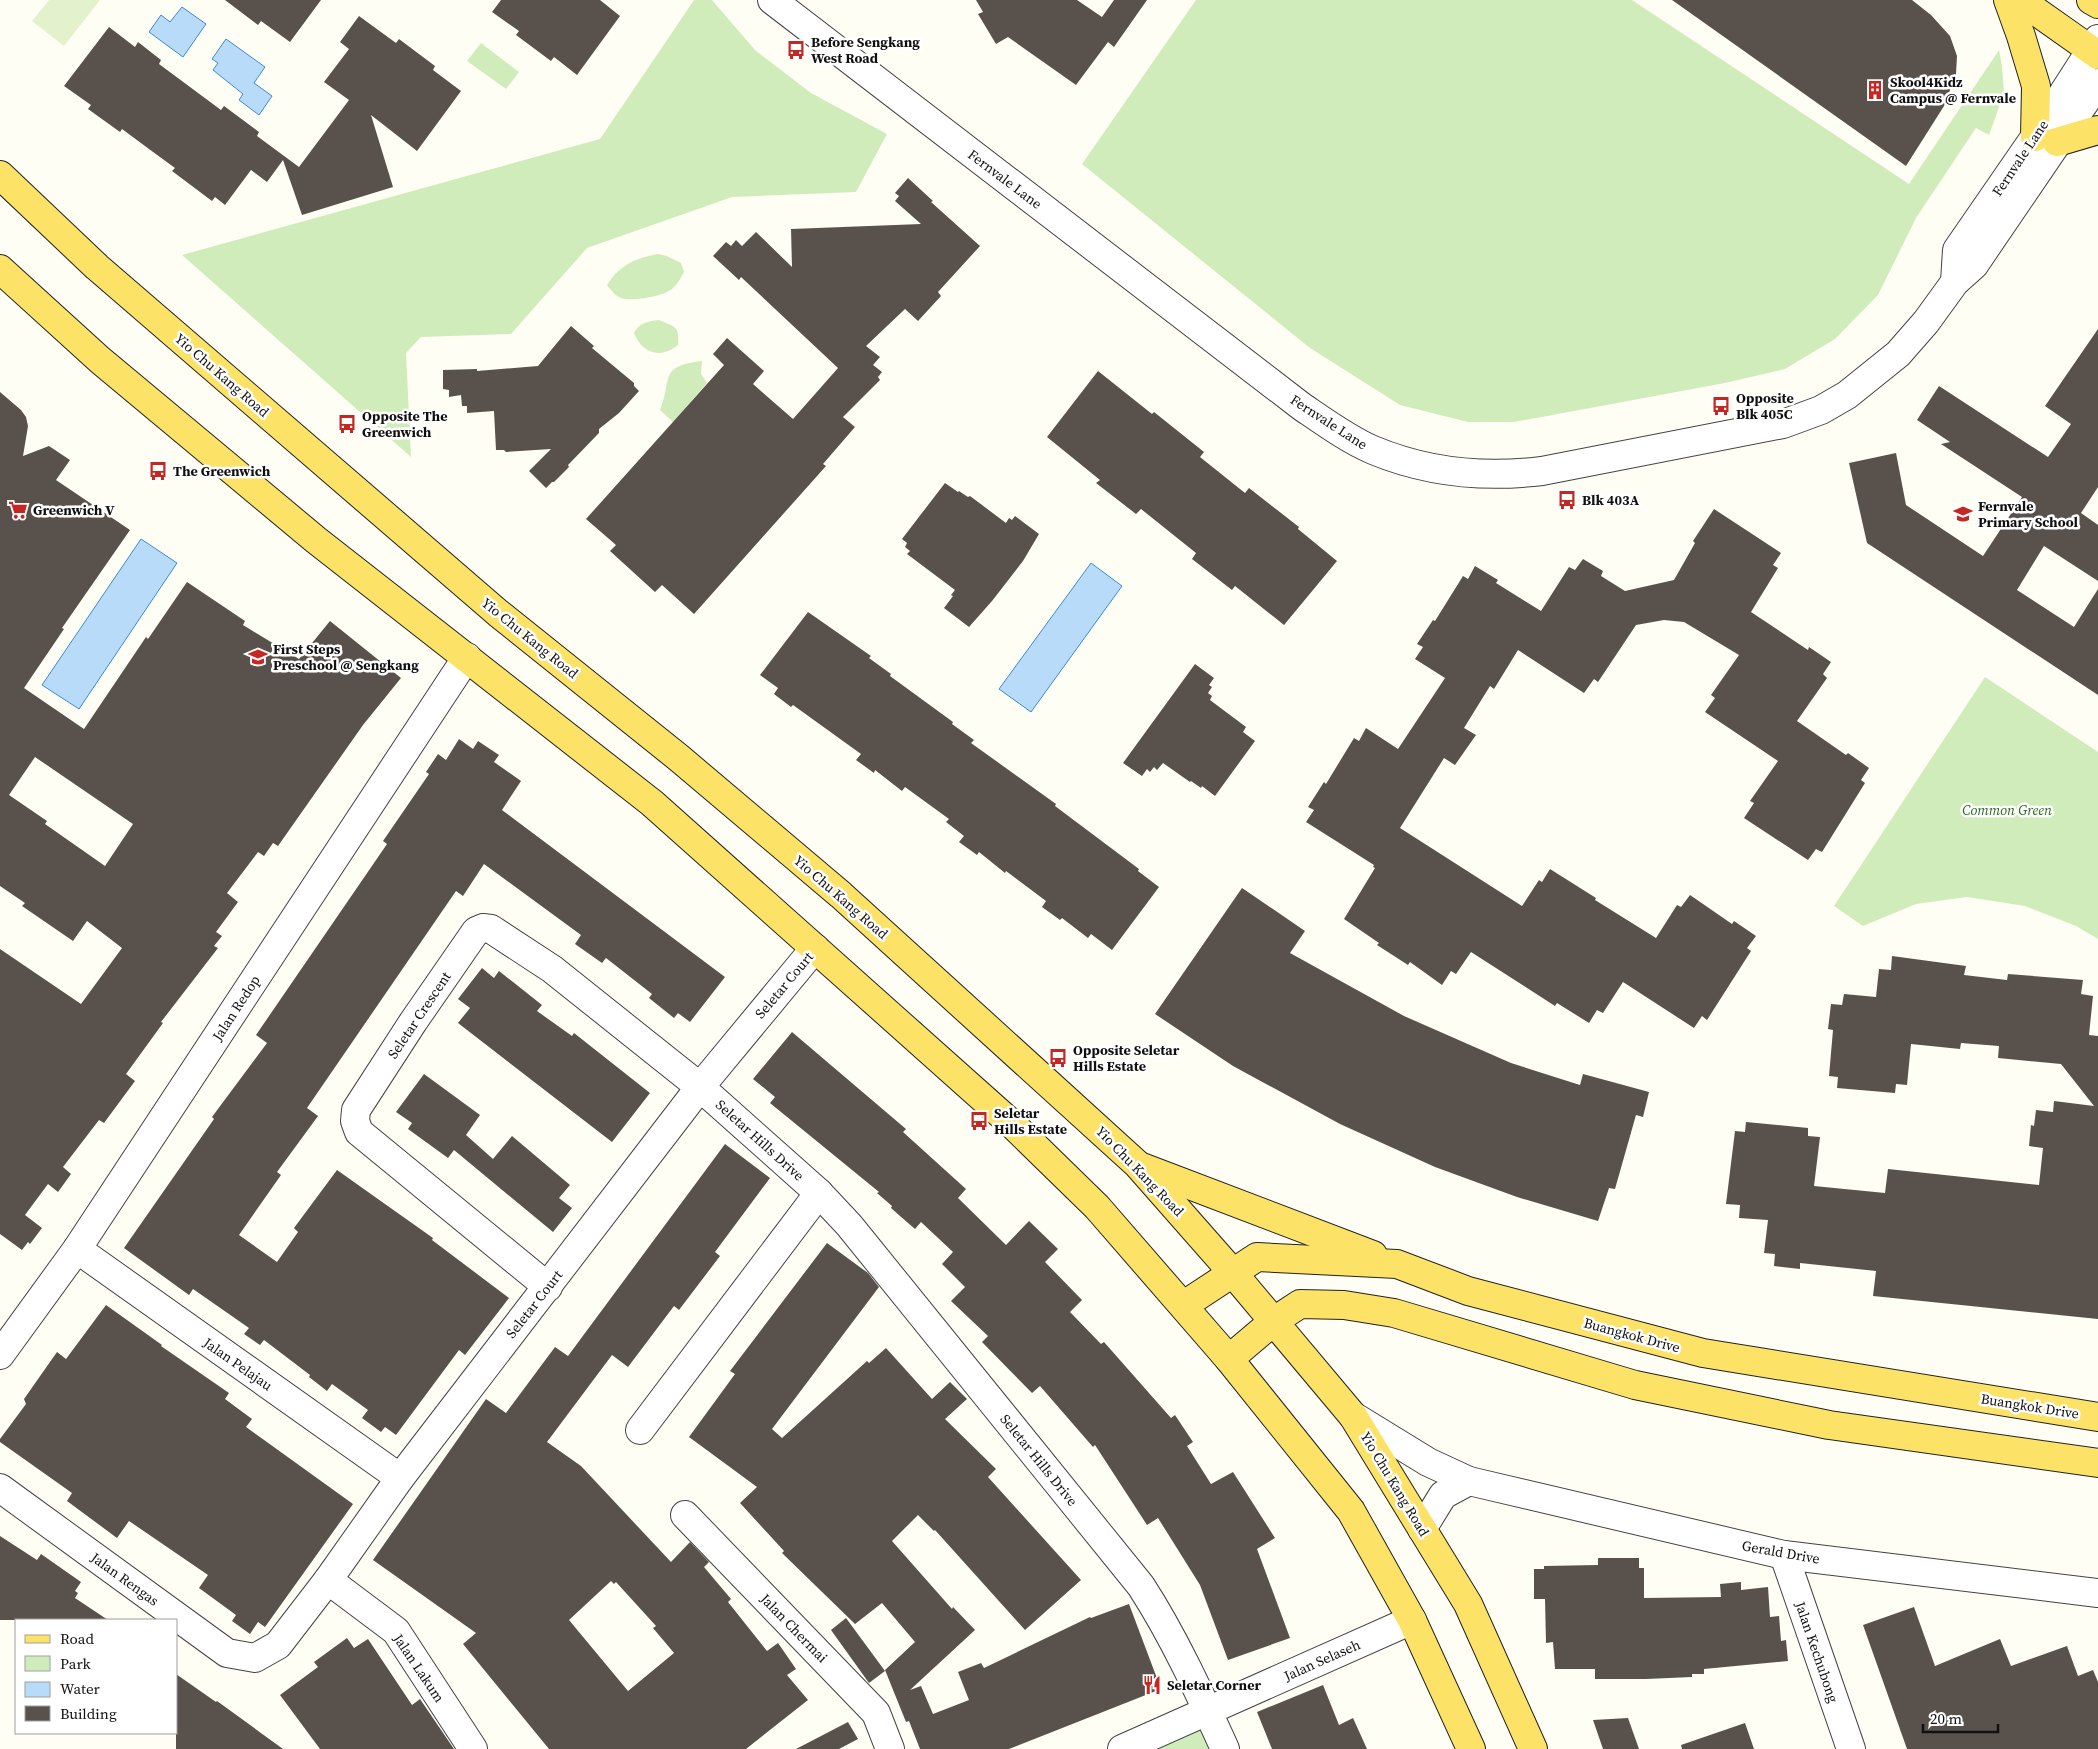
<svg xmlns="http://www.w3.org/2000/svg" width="2098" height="1749" font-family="'Source Serif 4',serif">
<rect width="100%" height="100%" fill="#fffef4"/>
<!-- green -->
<g fill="#d1ecbb">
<polygon points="694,0 712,0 755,50 811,93 887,134 856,192 732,197 587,248 511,334 421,337 406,353 411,457 182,255 600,139"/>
<polygon points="1196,0 1632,0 1909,184 1999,50 2002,66 2004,93 1989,135 1976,128 1916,218 1878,295 1835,339 1785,369 1725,383 1514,422 1468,422 1400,405 1310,348 1082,164"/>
<polygon points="481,43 519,72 506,89 467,61"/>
<path d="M 658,254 L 667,256 L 681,263 L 684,272 C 681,277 678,284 673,288 C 666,296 631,302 621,298 C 615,296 611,290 607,285 C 620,265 635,258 658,254 Z"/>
<path d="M 659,320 C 675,327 680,326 678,345 C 661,359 642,354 634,333 C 639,323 648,321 659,320 Z"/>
<path d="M 702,361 L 701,374 L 707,383 L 673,422 L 660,410 C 673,380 657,366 702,361 Z"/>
<polygon points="1985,677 2098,752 2098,939 2076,926 2025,906 1967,897 1916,904 1863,926 1834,906"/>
<polygon points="1205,1719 1219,1749 1138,1749"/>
</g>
<!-- pitch -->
<polygon fill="#e3f2cd" points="49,0 100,0 64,46 32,21"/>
<!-- water -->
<g fill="#b7dbf8" stroke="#3b8bd1">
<polygon points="182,7 206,24 183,57 149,32 161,15 170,22"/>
<polygon points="226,39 265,67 254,83 272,96 259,115 239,100 243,94 213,70 218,63 212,59"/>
<polygon points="141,539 177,563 79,709 42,685"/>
<polygon points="1091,563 1122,586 1031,712 999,689"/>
</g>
<!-- building -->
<g fill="#59524c" fill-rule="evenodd">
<polygon points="225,0 321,0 290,42 261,21 258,25"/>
<polygon points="501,0 600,0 620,16 577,75 554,57 551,61 516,35 519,31 492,12"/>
<polygon points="976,0 1077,0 1102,17 1114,0 1147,0 1114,47 1108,42 1076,85 1008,37 996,44 978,14 983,12"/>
<polygon points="1672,0 1912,0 1931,15 1950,36 1957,56 1956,74 1944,106 1906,166"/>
<polygon points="359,16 396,43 399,39 435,66 433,70 461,91 417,151 371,115 393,187 302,215 283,160 267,182 251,170 225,205 215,197 212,201 172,171 175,168 149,149 122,129 120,132 88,109 91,105 64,86 109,27 135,47 138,42 161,60 159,64 221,110 224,106 259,132 257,136 299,167 349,100 324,82 349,49 340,42"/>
<polygon points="908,178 933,201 931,202 980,246 938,292 941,296 918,321 905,309 866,346 880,357 873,365 882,372 878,377 880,380 843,417 855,427 823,464 826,466 694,614 662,585 655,592 610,551 616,545 586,519 724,365 713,354 727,338 764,371 753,384 793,419 838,368 741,277 739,280 713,256 726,242 731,246 736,240 742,246 756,232 792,267 791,229 921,224 895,201 899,196 895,193"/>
<polygon points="571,326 594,346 592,348 634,383 634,386 639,391 619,413 599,429 599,433 568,465 569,467 554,482 552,482 546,488 529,471 551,449 506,452 504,450 496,450 494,411 467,413 467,406 462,406 461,395 449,397 449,390 443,389 443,370 477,369 477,371 538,366"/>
<polygon points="2098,329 2098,487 2081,513 2098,525 2098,581 2044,546 2017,590 2074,627 2098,589 2098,695 1867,543 1849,463 1896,453 1906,505 1983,556 2022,497 1941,444 1950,442 1917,420 1939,386 2048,457 2071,424 2045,406"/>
<polygon points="1098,371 1152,414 1154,412 1204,452 1200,457 1245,493 1249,488 1299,527 1298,529 1337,561 1284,625 1235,586 1232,590 1192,559 1196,553 1141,509 1136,514 1096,483 1100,480 1047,437"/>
<path d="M 0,392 L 21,410 L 26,417 L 28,426 L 23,456 L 49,446 L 70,460 L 56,480 L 130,530 L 62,628 L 64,629 L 24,688 L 84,729 L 146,637 L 148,639 L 187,582 L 245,621 L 243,625 L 299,659 L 330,621 L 401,678 L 363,725 L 278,846 L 273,843 L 264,856 L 258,852 L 227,893 L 238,902 L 216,932 L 222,936 L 214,946 L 218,948 L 161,1022 L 163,1023 L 126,1074 L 135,1081 L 104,1123 L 99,1120 L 63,1167 L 71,1174 L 58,1192 L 48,1184 L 25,1215 L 42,1228 L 30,1244 L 28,1242 L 22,1250 L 0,1234 L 0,949 L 81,1004 L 122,948 L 87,921 L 73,941 L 22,906 L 25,903 L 0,886 ZM 35,757 L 133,824 L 105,866 L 45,824 L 47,821 L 9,795 Z"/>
<polygon points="945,483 958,492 959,491 968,497 970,496 1006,523 1009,518 1012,520 1015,516 1039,534 1023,561 992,601 969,627 944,608 953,596 951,595 955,590 907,554 910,551 905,547 907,543 902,539"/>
<polygon points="1714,509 1781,553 1773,565 1778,568 1751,612 1808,650 1809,647 1831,662 1823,674 1827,678 1797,721 1846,755 1848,753 1869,768 1861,780 1865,783 1822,852 1816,849 1808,860 1744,818 1754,803 1750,801 1778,761 1705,712 1715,698 1711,695 1739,655 1684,622 1664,620 1636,625 1598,682 1594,679 1584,693 1518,650 1494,689 1490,686 1464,728 1476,735 1455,765 1444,758 1400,828 1522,906 1539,880 1542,882 1550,869 1596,898 1595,900 1656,938 1677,905 1681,907 1690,895 1732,924 1734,921 1756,936 1747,948 1751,951 1707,1020 1702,1016 1694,1028 1623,982 1603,1013 1597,1010 1589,1023 1557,1003 1555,1006 1471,952 1456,974 1451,971 1442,985 1410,962 1408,965 1377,945 1379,943 1344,919 1375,868 1373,867 1374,865 1306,822 1314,810 1308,807 1324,782 1326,784 1354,738 1359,741 1366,728 1398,749 1445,678 1415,659 1423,647 1417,644 1433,620 1435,621 1463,576 1468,579 1475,566 1498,580 1496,583 1541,611 1569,567 1575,570 1583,559 1603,571 1601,576 1625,591 1674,580 1695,543 1693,541"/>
<polygon points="808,612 871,656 869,658 891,674 890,676 953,722 952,724 974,740 971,743 1056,804 1055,806 1139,869 1138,871 1159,887 1112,950 1091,934 1088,938 1062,918 1060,920 1042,907 1046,901 1006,871 1005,873 979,852 977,855 959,842 964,836 946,822 949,819 905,787 902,791 875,770 874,773 856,760 861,754 793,705 791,707 774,694 778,688 760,675"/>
<polygon points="1195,664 1214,678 1209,685 1212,687 1208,693 1212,696 1210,700 1246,727 1243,732 1255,741 1215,796 1202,786 1201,788 1191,781 1190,782 1163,763 1157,770 1154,767 1150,772 1147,769 1142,776 1123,763"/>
<polygon points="459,739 473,749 478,741 499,755 494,762 521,781 502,810 725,977 690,1022 678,1013 674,1018 649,998 652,994 606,958 602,963 575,944 581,935 484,864 463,896 456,891 307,1108 318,1116 277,1172 281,1175 239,1235 277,1262 298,1232 294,1228 337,1170 433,1238 432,1240 509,1298 465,1355 459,1350 396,1435 385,1427 381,1432 362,1418 368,1410 332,1384 327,1391 309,1377 310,1375 264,1340 260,1345 244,1334 249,1328 193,1289 189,1295 124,1248 214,1119 212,1117 267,1043 256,1035 387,844 383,841 429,774 426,772 438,754 446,760"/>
<polygon points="1242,888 1305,931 1290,953 1404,1016 1511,1063 1580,1085 1583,1074 1649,1092 1643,1117 1636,1115 1615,1189 1609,1188 1598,1221 1517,1197 1435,1167 1340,1124 1233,1066 1155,1014"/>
<polygon points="1892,956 1966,966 1964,975 2007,980 2008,974 2083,980 2081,994 2093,996 2089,1035 2098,1036 2098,1319 1873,1296 1876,1271 1800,1263 1800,1269 1774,1266 1775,1254 1764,1253 1768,1220 1739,1218 1740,1205 1726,1204 1735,1131 1745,1132 1746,1122 1808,1128 1808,1136 1820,1137 1814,1186 1885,1193 1888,1169 2039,1185 2043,1148 2029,1146 2031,1125 2034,1126 2036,1110 2053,1112 2054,1101 2094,1106 2061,1064 1998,1058 1999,1046 1961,1043 1960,1049 1911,1044 1907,1085 1896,1084 1895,1093 1837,1088 1838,1077 1829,1076 1833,1030 1828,1029 1831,1004 1842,1005 1844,994 1876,997 1879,969 1891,970"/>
<polygon points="482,968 494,978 499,971 542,1005 537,1011 572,1036 574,1033 650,1093 612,1142 458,1023 470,1008 458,999"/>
<polygon points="792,1032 906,1129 903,1132 966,1189 958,1198 1006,1245 1029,1221 1058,1249 1045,1262 1082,1300 1070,1312 1101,1344 1104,1342 1171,1418 1175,1415 1193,1442 1187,1446 1211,1484 1233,1472 1275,1538 1257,1549 1290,1638 1228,1660 1200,1585 1158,1518 1147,1525 1095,1445 1093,1447 1040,1386 1032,1393 982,1342 988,1336 951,1301 965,1287 942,1264 953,1252 921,1222 915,1229 900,1216 891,1208 892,1206 877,1193 879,1192 770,1103 775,1097 753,1079"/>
<polygon points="424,1074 480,1115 466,1135 493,1159 512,1136 570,1185 559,1198 572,1208 553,1232 454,1150 448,1158 408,1129 412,1123 396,1112"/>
<path d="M 725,1144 L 770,1178 L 715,1252 L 720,1256 L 679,1310 L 674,1306 L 628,1367 L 612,1355 L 547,1442 L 581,1466 L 671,1562 L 690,1542 L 709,1562 L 704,1567 L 731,1599 L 728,1602 L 767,1651 L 778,1643 L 796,1669 L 787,1675 L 808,1700 L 746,1749 L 549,1749 L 463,1644 L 476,1633 L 373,1560 L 486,1399 L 506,1413 L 555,1347 L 568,1356 ZM 611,1581 L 614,1584 L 616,1582 L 656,1626 L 653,1628 L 674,1653 L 628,1691 L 569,1620 Z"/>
<polygon points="827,1243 868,1273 879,1287 772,1429 782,1438 867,1361 869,1363 886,1348 932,1399 950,1382 967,1399 945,1419 996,1469 988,1477 1081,1580 1025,1630 935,1530 934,1531 918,1515 892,1541 952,1609 953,1607 975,1630 910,1690 921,1686 933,1714 969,1700 958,1672 981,1663 984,1668 1090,1617 1091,1618 1129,1604 1161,1689 1009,1749 920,1749 909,1721 906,1722 885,1670 915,1642 882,1603 855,1624 782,1553 784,1551 740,1503 757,1487 689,1437 735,1374 730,1371"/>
<polygon points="106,1305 162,1345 161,1346 229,1393 225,1399 252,1419 246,1427 353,1504 265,1627 258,1622 250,1634 232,1621 236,1615 199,1588 208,1575 129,1521 117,1538 67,1501 72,1493 0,1442 0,1439 26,1404 24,1399 57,1352 66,1359"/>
<polygon points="0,1536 37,1560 41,1554 81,1582 75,1591 78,1593 75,1598 108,1620 0,1620"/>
<polygon points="1598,1558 1639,1558 1639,1568 1644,1568 1644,1598 1721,1597 1720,1584 1741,1582 1741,1590 1768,1587 1770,1617 1779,1616 1781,1641 1786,1640 1788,1661 1704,1669 1704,1674 1692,1674 1692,1677 1646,1679 1595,1679 1595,1669 1555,1669 1553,1642 1546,1643 1545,1599 1534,1599 1534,1569 1544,1569 1544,1566 1598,1565"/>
<polygon points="1914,1607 1935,1666 2000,1639 2011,1666 2067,1646 2078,1676 2093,1670 2098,1682 2098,1749 1907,1749 1863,1625"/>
<polygon points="846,1618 885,1671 869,1683 831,1630"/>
<polygon points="347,1638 354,1648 368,1639 412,1705 420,1699 454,1749 320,1749 280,1695 318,1667 314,1662"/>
<polygon points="176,1674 216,1702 217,1701 283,1749 176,1749"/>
<polygon points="1323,1685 1339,1725 1353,1718 1367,1749 1272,1749 1257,1712"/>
<polygon points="1628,1718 1639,1749 1603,1749 1593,1720"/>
<polygon points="848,1722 858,1739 839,1749 796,1749"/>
<polygon points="1745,1723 1754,1749 1682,1749 1681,1745"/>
</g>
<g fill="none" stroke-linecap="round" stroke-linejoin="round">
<!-- minor casing -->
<g stroke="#434343" stroke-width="30">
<g id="minor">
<path d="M 772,0 L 1301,406 C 1323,421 1349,440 1373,450 C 1428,473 1484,478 1542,471 L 1783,424 L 1821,410 L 1847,395 L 1898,354 L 1926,322 L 1955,282 L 1974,265 L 2098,83"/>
<polyline points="1955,282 1957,250 2035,137 2098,39"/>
<polyline points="77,1249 400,1478"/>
<path d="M 548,1287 L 359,1132 L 355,1121 L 356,1110 L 413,1022 L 476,931 L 483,928 L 491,929 L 552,969 L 700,1087 L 819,1193 L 849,1225 L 1141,1586 C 1174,1637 1200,1694 1225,1749"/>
<polyline points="0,1355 77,1249 467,657"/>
<polyline points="1353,1416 1428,1462 1469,1481 1784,1555 2098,1593"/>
<polyline points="640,1430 819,1193"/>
<polyline points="0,1488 227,1653 255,1658 278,1645 328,1580 400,1478 700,1087 815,948"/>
<polyline points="685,1515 876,1713 890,1749"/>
<polyline points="1422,1529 1443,1495 1469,1481"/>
<polyline points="1784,1555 1851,1749"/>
<polyline points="328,1580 396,1631 473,1749"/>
<polyline points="1122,1749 1412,1620"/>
</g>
</g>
<!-- major casing -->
<g stroke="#212121" stroke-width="30">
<g id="major">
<polyline points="2008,0 2021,36 2036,86 2035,137"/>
<polyline points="2020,0 2098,55"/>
<polyline points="2091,0 2098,4"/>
<polyline points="2057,142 2098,130"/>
<polyline points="0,175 97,267 498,613 679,758 841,895 1138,1165 1233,1273 1353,1416 1468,1604 1533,1749"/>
<polyline points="0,269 100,360 316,540 652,803 1013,1125 1097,1207 1229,1359 1351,1511 1412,1620 1471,1749"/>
<polyline points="1142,1167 1373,1255"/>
<polyline points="1184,1305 1257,1257 1397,1264 1468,1291 1703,1353 2098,1417"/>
<polyline points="1229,1359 1274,1321 1300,1304 1344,1305 1394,1313 1635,1385 1829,1425 2098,1463"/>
</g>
</g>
<!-- minor -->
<use href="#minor" stroke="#fff" stroke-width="28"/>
<!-- major -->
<use href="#major" stroke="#fce267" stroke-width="28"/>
</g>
<!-- icons -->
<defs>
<g id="bus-bare" transform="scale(1.5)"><path d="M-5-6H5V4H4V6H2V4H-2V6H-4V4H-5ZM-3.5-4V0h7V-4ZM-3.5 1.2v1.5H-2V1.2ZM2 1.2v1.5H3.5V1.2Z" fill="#c62723" stroke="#fff" stroke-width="2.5" paint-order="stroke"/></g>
<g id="building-bare" transform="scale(1.5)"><path d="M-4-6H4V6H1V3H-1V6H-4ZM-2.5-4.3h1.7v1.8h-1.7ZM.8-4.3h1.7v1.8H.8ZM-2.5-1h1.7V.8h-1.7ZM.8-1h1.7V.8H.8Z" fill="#c62723" stroke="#fff" stroke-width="2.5" paint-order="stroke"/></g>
<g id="supermarket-bare" transform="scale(1.5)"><path d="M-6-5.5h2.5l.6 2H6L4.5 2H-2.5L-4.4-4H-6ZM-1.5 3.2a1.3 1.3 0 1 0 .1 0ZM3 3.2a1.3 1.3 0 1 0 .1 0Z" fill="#c62723" stroke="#fff" stroke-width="2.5" paint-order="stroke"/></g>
<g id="school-bare" transform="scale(1.5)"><path d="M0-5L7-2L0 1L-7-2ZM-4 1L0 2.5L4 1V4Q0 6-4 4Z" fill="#c62723" stroke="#fff" stroke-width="2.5" paint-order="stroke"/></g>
<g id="restaurant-bare" transform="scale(1.5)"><path d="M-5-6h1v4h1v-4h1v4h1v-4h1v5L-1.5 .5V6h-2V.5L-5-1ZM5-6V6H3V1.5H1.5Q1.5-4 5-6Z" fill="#c62723" stroke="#fff" stroke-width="2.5" paint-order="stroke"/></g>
</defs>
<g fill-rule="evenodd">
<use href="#bus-bare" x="796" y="50"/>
<use href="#building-bare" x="1875" y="90"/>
<use href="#bus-bare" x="1721" y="406"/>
<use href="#bus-bare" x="347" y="424"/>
<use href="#bus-bare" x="158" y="471"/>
<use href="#bus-bare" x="1567" y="500"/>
<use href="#supermarket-bare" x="18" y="510"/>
<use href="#school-bare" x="1963" y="514"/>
<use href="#school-bare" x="258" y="657"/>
<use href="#bus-bare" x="1058" y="1058"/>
<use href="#bus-bare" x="979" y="1121"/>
<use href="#restaurant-bare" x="1152" y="1685"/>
</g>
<g text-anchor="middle" stroke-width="5" stroke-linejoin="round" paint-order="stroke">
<!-- poi labels -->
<g font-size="14" font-weight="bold" fill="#101010" stroke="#fff" text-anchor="start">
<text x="811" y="47">Before Sengkang<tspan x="811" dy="16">West Road</tspan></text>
<text x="1890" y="87">Skool4Kidz<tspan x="1890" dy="16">Campus @ Fernvale</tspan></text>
<text x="1736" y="403">Opposite<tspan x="1736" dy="16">Blk 405C</tspan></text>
<text x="362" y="421">Opposite The<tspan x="362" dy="16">Greenwich</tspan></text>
<text x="173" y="476">The Greenwich</text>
<text x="1582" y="505">Blk 403A</text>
<text x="1978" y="511">Fernvale<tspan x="1978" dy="16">Primary School</tspan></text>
<text x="33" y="515">Greenwich V</text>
<text x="273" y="654">First Steps<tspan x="273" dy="16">Preschool @ Sengkang</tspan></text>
<text x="1073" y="1055">Opposite Seletar<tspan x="1073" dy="16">Hills Estate</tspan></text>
<text x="994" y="1118">Seletar<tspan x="994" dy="16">Hills Estate</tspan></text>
<text x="1167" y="1690">Seletar Corner</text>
</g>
<!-- street labels -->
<g font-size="14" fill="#101010" stroke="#fff">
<text transform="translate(2020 158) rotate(-56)" y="5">Fernvale Lane</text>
<text transform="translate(1005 179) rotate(37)" y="5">Fernvale Lane</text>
<text transform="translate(222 375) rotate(41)" y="5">Yio Chu Kang Road</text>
<text transform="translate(1329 422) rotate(33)" y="5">Fernvale Lane</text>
<text transform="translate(530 638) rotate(39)" y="5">Yio Chu Kang Road</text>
<text transform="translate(841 897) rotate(41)" y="5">Yio Chu Kang Road</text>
<text transform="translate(784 985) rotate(-50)" y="5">Seletar Court</text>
<text transform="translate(236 1008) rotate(-57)" y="5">Jalan Redop</text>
<text transform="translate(419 1015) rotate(-56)" y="5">Seletar Crescent</text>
<text transform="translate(760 1140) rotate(42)" y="5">Seletar Hills Drive</text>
<text transform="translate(1140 1171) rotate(46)" y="5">Yio Chu Kang Road</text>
<text transform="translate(534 1304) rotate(-52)" y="5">Seletar Court</text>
<text transform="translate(1632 1335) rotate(15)" y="5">Buangkok Drive</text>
<text transform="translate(238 1364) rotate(35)" y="5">Jalan Pelajau</text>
<text transform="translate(2030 1406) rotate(9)" y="5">Buangkok Drive</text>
<text transform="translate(1039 1460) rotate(51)" y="5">Seletar Hills Drive</text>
<text transform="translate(1395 1484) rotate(59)" y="5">Yio Chu Kang Road</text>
<text transform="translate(1781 1552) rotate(10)" y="5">Gerald Drive</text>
<text transform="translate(125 1579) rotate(36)" y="5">Jalan Rengas</text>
<text transform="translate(794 1628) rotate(46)" y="5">Jalan Chermai</text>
<text transform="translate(1817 1652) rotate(71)" y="5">Jalan Kechubong</text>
<text transform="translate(1322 1660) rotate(-24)" y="5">Jalan Selaseh</text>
<text transform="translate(419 1668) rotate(56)" y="5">Jalan Lakum</text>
</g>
<!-- park labels -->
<g font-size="14" font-style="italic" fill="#286b1d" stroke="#fff">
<text x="2007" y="815">Common Green</text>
</g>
</g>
<!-- legend -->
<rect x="15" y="1619" width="162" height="115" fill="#ffffff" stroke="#9f9f9f"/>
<rect x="25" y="1635" width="25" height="8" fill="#fce267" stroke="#9f9f9f"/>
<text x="60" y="1644" font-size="15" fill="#101010">Road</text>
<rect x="25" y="1656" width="25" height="15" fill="#d1ecbb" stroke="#9f9f9f"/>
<text x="60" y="1669" font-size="15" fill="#101010">Park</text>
<rect x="25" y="1682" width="25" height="15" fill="#b7dbf8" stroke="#9f9f9f"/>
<text x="60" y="1694" font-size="15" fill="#101010">Water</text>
<rect x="25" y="1706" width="25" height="15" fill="#59524c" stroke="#9f9f9f"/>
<text x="60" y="1719" font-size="15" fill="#101010">Building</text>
<!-- scale -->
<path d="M1923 1724v8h75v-8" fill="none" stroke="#101010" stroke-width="2.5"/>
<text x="1930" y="1724" font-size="15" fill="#101010" stroke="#ffffff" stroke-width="4" paint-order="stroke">20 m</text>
</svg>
